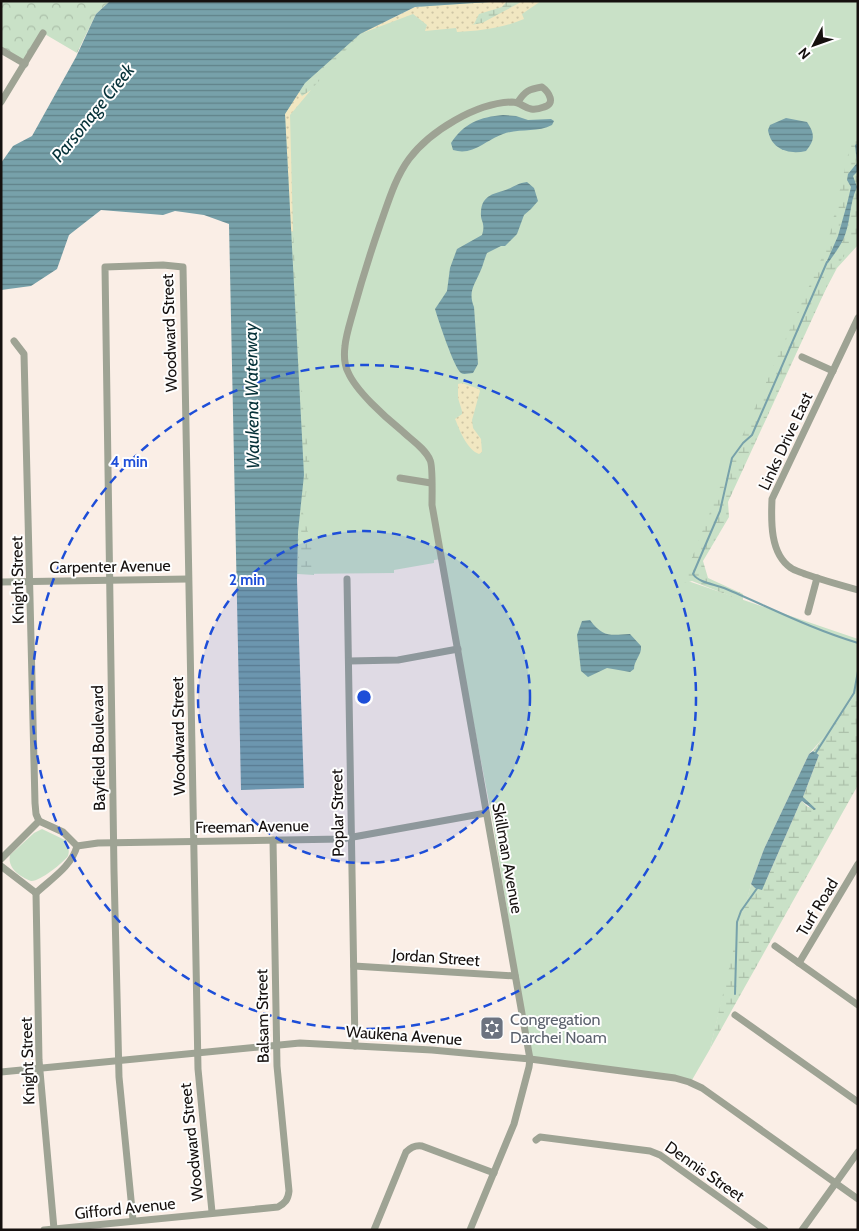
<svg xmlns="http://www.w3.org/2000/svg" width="859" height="1231" font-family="Cabin,sans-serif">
<defs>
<pattern id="wetland-marsh" width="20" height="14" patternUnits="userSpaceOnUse" patternTransform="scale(1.25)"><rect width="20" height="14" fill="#c9e1c7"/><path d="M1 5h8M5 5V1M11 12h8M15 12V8" fill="none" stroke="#acc0aa"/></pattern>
<pattern id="sand-dots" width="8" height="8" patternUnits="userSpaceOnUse" patternTransform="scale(1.25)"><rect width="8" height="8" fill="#f1e7c1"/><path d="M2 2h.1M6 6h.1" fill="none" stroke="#cec5a5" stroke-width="1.8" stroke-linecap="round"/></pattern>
<pattern id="park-crowns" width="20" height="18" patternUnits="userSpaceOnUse" patternTransform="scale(1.25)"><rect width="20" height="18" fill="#c9e1c7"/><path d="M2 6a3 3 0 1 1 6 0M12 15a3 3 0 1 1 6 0" fill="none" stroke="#acc0aa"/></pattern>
<pattern id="water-rules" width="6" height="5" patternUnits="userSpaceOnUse" patternTransform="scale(1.25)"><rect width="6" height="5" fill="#77a1aa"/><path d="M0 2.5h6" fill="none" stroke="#608289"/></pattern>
</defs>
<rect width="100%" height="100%" fill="#faeee6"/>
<!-- green -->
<g fill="#c9e1c7">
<polygon points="433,1 858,1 858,245 837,268 808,323 685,580 858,639 858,691 829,731 809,754 764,849 751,884 710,1049 692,1080 531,1058 492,818 442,559 434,560 434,563 394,570 394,573 297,574 280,113 311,54"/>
<path d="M 42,829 L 65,840 C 68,845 70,850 68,856 C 63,863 39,882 31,881 C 20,877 7,868 10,855 L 34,833 Z"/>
</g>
<!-- wetland -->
<g fill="url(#wetland-marsh)">
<polygon points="507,1 523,1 482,23 465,27 474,24 479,14 501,7"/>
<polygon points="360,34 311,90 302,96 299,92 305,83"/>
<path d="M 858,130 L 858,143 L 855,145 C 855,155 859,163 851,170 C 849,204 840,231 826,263 C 831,256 838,249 842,240 C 851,224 849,204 857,187 L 853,176 L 858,171 L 858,236 L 835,269 L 728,502 L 729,517 L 703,561 L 708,578 L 743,594 L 743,601 L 692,581 L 685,583 L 683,580 L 724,477 L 827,246 L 853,133 Z"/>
<polygon points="291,231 293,232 303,407 310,468 303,513 312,548 314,575 298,574 298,532 304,475"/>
<polygon points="858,691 858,785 710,1049 734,947 751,884 755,888 766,881 800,803 802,801 808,807 815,808 808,804 803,797 819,755 813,751"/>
</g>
<!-- sand -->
<g fill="url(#sand-dots)">
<path d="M 504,1 L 507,1 L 502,7 L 479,14 L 474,24 L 471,25 L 482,23 L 523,1 L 541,1 L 522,14 L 524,19 C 503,28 480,31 457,32 L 456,28 L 425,31 L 427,25 L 413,14 L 360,34 L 415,7 Z"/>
<polygon points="311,90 290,115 293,232 291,231 285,114 299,92 302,96"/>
<path d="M 462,383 L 479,389 L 480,391 L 472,420 L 473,428 L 481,439 L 482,452 L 479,454 C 468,450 460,432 456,421 L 455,419 L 462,414 L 462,411 L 458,398 L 458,384 Z"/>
</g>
<!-- park -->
<polygon fill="url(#park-crowns)" points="1,1 110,1 96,14 77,53 43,33 25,64 1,50"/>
<!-- water -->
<g fill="url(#water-rules)">
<polygon points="110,1 504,1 415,7 360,34 305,83 285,114 304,475 298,532 297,580 304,788 241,790 229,224 204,215 175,211 163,215 101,210 69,235 57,269 31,286 1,290 1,163 13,146 32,136 76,57 96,14"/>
<path d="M 503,115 L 516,116 L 528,120 L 551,119 L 554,121 L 552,125 C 537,133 519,128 503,134 C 484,141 473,156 453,150 L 451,143 C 464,123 480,117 503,115 Z"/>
<path d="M 786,118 L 807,122 C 815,134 815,140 806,151 C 788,155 771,149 768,130 L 770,125 Z"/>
<path d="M 858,143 L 858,171 L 853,176 L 857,187 C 849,204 851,223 843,240 C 839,248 833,256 828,263 L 826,263 L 838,236 L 847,204 L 851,187 L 847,180 L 848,174 L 857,163 L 855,145 Z"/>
<path d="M 527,182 L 534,188 L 538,201 L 531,209 L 524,215 L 517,234 L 505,246 L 501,246 L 487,253 C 484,260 483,266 480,272 C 474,286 468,292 474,307 L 478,364 L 473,373 C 469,373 464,375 461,373 C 454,368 438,319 435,309 L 447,291 L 450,268 L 457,249 L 482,235 C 486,222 480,222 481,212 C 482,194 495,194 508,189 C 515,186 519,183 527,182 Z"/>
<path d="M 590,620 C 603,638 611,635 630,634 L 641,646 C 642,655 634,660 634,669 L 630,672 L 607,668 L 588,677 L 581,671 L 577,635 L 582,621 Z"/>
<polygon points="813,751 819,755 803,797 816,809 814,810 802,801 800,803 762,890 755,888 751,884 764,849 809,754"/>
</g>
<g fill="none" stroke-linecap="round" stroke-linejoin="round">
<!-- stream -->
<g stroke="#77a1aa" stroke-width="2">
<path d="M 827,262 L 752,435 L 743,443 L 732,458 L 720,511 L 693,574 C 699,583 714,584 724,588 C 769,607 811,629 858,643"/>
<polyline points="815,754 854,693 858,671"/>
<polyline points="735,994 737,922 741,911 758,887"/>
</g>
<!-- street -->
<g stroke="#9ea394" stroke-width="7">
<polyline points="1,50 25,64"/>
<polyline points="1,102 43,33"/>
<path d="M 858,318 L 772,499 C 771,521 770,554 791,568 C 795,571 801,572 805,574 C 822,580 840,585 858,590"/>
<polyline points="14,341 24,354 35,803 36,814 39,821"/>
<polyline points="802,357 833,371"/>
<polyline points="400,478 431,483"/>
<polyline points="347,579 355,1046"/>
<polyline points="1,582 188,579"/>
<polyline points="808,612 817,578"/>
<polyline points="349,661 398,660 458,649"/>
<polyline points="77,846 98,843 342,839 486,813"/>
<polyline points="1,859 39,821"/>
<polyline points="1,866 36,893"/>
<polyline points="36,893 39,1060 54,1229"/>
<path d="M 36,893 C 51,879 72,866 77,846 L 63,832 L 39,821"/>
<polyline points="775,946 858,1005"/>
<polyline points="799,963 858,864"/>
<polyline points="354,966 515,976"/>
<polyline points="735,1015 858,1102"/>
<polyline points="1,1072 300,1043 432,1050 530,1059 675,1078 689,1082 702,1088 858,1199"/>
<polyline points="536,1140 540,1137 650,1151 660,1155 765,1230"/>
<polyline points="133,1220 119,1077 114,871 105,267 163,265 183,267 198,1069 212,1212"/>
<path d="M 44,1230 L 278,1207 C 285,1203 288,1200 289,1191 L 277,1066 L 273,840"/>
<path d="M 374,1230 L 406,1152 C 411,1147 416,1145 422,1146 L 494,1173"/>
<path d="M 470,1230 L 514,1124 L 529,1067 L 530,1059 L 432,505 C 432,496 433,465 430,460 C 425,448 410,439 401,430 C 385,417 356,391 348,372 C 344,364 344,354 345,346 C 346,335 350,323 353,312 C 361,283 370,254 380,225 C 388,203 395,178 409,159 C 430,131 476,103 512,102 C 524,102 526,114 544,107 C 556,104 549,92 542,87 C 529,89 525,91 518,102"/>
<polyline points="802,1230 858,1152"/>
</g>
</g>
<!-- distance rings -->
<circle cx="364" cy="697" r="166" fill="#1d4ed8" fill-opacity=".12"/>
<g fill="none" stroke="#1d4ed8" stroke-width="2.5" stroke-dasharray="9 6">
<circle cx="364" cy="697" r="166"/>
<circle cx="364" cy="697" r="332"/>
</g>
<!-- icons -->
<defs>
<g id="synagogue-square" transform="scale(1.25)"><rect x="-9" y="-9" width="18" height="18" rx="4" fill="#6b7280" stroke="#fefefe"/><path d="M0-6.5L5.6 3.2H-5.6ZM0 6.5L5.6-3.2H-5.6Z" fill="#fff"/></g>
</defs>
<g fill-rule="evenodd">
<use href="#synagogue-square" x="492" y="1028"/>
</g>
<g text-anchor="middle" stroke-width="4" stroke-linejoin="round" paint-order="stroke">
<!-- street labels -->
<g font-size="16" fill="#15100e" stroke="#fefefe">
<text transform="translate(169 333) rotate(-92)" y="6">Woodward Street</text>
<text transform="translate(785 441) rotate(-65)" y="6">Links Drive East</text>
<text transform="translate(110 566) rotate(-1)" y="6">Carpenter Avenue</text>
<text transform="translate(17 580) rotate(-91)" y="6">Knight Street</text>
<text transform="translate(178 736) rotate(-91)" y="6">Woodward Street</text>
<text transform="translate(98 748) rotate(-91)" y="6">Bayfield Boulevard</text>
<text transform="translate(337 813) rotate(-91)" y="6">Poplar Street</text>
<text transform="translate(252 826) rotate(-1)" y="6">Freeman Avenue</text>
<text transform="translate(508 858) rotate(80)" y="6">Skillman Avenue</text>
<text transform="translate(817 907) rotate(-59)" y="6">Turf Road</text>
<text transform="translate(436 957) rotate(4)" y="6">Jordan Street</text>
<text transform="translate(262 1016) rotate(-91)" y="6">Balsam Street</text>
<text transform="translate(404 1035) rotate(4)" y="6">Waukena Avenue</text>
<text transform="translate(27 1061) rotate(-92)" y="6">Knight Street</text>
<text transform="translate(191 1142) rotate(-96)" y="6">Woodward Street</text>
<text transform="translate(705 1171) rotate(35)" y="6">Dennis Street</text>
<text transform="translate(125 1208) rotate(-6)" y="6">Gifford Avenue</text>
</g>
<!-- worship labels -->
<g font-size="16" fill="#5b616d" stroke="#fefefe" text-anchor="start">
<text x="510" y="1025">Congregation<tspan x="510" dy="18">Darchei Noam</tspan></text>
</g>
<!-- water labels -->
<g font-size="18" font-style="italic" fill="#053138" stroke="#fefefe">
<text transform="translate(93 113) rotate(-51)" y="6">Parsonage Creek</text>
<text transform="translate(252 396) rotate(-91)" y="6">Waukena Waterway</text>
</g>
</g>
<circle cx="364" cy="697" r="8" fill="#1d4ed8" stroke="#fefefe" stroke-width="2.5"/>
<g font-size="15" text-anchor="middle" font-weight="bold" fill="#1d4ed8" stroke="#fefefe" stroke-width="4" stroke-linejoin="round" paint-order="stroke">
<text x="129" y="467">4 min</text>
<text x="247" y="585">2 min</text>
</g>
<!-- border -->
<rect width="859" height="1231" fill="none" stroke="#15100e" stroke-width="5"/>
<!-- north arrow -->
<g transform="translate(814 45) rotate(229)" stroke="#fefefe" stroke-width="4" paint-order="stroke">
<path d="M0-4L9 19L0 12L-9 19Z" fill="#15100e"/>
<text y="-8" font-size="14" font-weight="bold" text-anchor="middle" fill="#15100e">N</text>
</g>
</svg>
